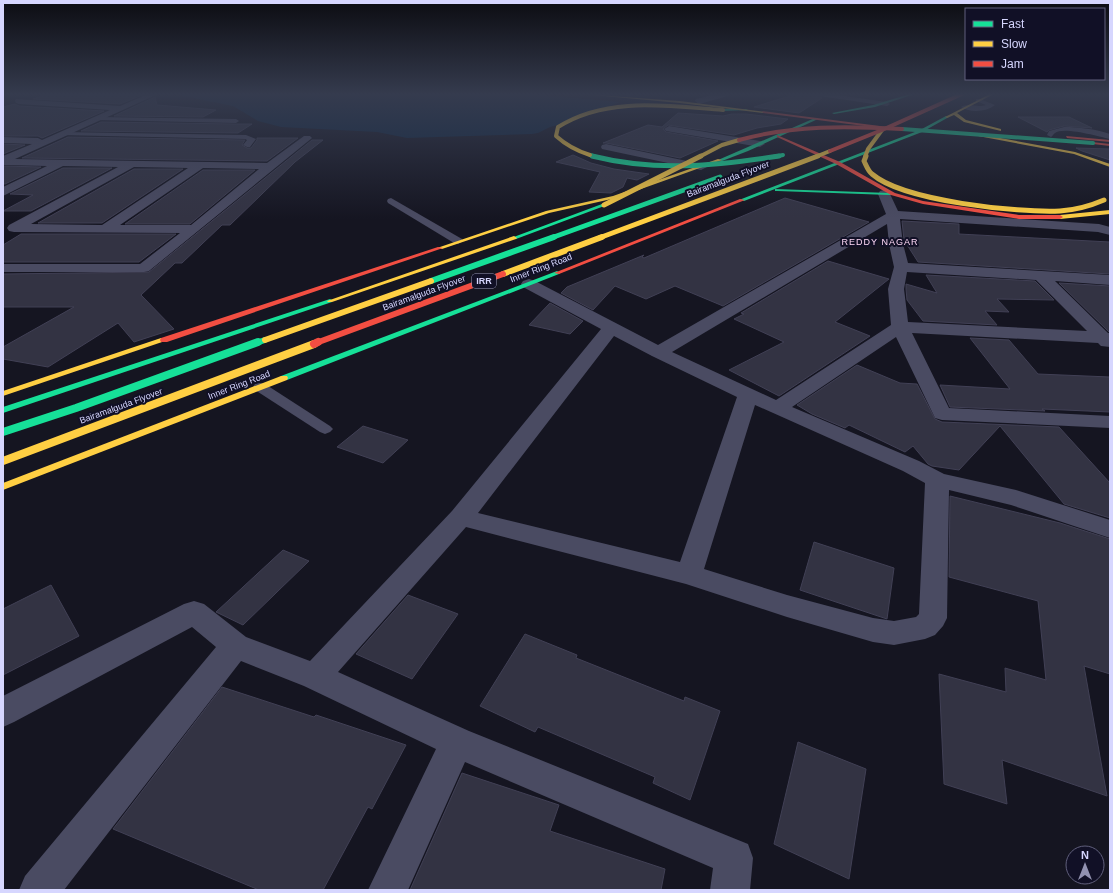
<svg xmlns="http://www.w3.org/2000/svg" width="1113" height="893" font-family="Helvetica,sans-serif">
<rect width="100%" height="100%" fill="#151521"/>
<!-- water -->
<polygon fill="#0e2844" points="182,94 528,94 620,102 569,122 550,127 538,133 532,134 407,138 377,132 281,127 258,121 233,106 183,96"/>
<!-- building -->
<g fill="#333343" stroke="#414055">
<polygon points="49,94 145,94 120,104 33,99"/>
<polygon points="796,94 816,94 822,98 799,113 754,107"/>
<polygon points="155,97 157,105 216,110 203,117 114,116"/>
<polygon points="15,104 19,106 104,111 42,138 38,136 3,136 3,107"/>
<polygon points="678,113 723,116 732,114 746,114 788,119 781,124 757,128 734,135 668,125 663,129 666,132 718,141 680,158 606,143 603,143 648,125 662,127"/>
<polygon points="1018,117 1069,117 1092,128 1064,126 1049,130 1047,132"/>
<polygon points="101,122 236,124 252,124 238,133 81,131"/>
<polygon points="68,137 245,140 242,145 247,148 251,148 257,140 257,138 298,138 267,161 22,158"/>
<polygon points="312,140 323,140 295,162 230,225 222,225 182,263 175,263 141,295 174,329 134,342 118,323 48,367 3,359 3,347 74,307 3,307 3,274 149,272"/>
<polygon points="3,144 25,145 3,154"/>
<polygon points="1076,148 1110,149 1110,160 1082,151"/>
<polygon points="573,155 591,163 614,169 649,174 637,180 627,178 623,187 611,193 589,192 600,172 556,162"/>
<polygon points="3,166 41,167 5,184 3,184"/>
<polygon points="63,168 112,168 31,211 3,211 33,195 10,194"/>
<polygon points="134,169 183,169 102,223 38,223"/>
<polygon points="203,170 255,170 190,224 125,224"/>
<polygon points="785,198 869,222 723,306 675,286 646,299 615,286 593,310 561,293 567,287 644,255 642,257 644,258"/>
<polygon points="902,221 959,224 959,234 1110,242 1110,274 918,262 904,240"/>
<polygon points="21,234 176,234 139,262 3,262 3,245"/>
<polygon points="828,261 889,279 835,322 870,336 779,396 729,370 784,342 734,319 744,314 741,313"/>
<polygon points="926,275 1035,281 1054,300 997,299 1009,312 985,311 997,325 923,321 907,300 906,289 906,284 937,293"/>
<polygon points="1059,283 1110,286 1110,332 1109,332"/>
<polygon points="550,303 583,321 570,334 529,325"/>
<polygon points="970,338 1009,340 1038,374 1110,377 1110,412 1042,409 1045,411 950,407 940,385 1010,389"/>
<polygon points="857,365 900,383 917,384 935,419 942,422 1059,427 1110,483 1110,518 1064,504 1000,426 959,470 932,466 928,464 913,446 905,452 849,425 845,428 812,414 797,405"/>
<polygon points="363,426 408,440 383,463 337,447"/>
<polygon points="950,496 1060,523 1110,539 1110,674 1084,666 1107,796 1002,760 1007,804 944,784 939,674 1006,692 1005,668 1046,680 1038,601 949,577"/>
<polygon points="814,542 894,568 887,619 800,590"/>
<polygon points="283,550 309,561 243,625 216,612"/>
<polygon points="51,585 79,636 3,675 3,609"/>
<polygon points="408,595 458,614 412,679 356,654"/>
<polygon points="525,634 577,655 576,658 684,701 685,697 720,711 690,800 653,783 655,777 538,727 535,732 480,706"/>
<polygon points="222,687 314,717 316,715 406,745 372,809 368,807 323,890 259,890 113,829"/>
<polygon points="798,742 866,769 849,879 774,844"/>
<polygon points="462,773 559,805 550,831 665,869 661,890 410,890"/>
</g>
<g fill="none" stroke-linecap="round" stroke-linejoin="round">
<!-- lane -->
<g fill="#4a4b62" fill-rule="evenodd">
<polygon points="625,94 632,94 629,96"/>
<polygon points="817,94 830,94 887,102 890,104 887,106 820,96"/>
<path d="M 976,99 L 980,99 L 995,105 C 987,112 970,113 961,107 C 968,103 978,108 986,105 L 976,101 Z"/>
<polygon points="98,117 236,119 239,121 236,123 96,120 95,119"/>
<path d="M 1064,127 C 1079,127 1095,129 1110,134 L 1110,139 C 1101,137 1063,126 1055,133 C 1053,134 1053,136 1051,137 L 1047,135 L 1049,131 Z"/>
<polygon points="62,132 246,135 256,139 250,147 247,147 243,145 247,140 245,139 60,135 60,133"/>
<polygon points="391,198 462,239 463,241 458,244 454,243 388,203 387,201 388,199"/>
<polygon points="260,383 265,384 330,426 333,429 330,432 325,434 320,432 255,390 253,387 255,384"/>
</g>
<!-- street -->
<g fill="#4a4b62" fill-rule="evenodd">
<path d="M 148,94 L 158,94 L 15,159 L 267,163 L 304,136 L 310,136 L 312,138 L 149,271 L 144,272 L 3,272 L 3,264 L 140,264 L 180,233 L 14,232 L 9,231 L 7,228 L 9,225 L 118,167 L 63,166 L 3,196 L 3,187 L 47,166 L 3,165 L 3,156 L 32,144 L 3,143 L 3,137 L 38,138 L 42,140 L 110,110 L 19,104 L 16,103 L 15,101 L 16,99 L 120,106 ZM 134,167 L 188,168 L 102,225 L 31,224 ZM 203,168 L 259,169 L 191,225 L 120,225 Z"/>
<polygon points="717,94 729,94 728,96 699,104 695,101 696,99"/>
<polygon points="669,126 760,141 765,144 760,147 666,131 664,129"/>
<polygon points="606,144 701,164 707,167 701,170 602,149 601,147 602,145"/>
<path d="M 884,190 L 888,191 L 890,194 L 898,211 L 1099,224 L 1110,227 L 1110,235 L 1098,232 L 900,219 L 903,244 L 908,263 L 1110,275 L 1110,285 L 1055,281 L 1108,333 L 1110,333 L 1110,347 L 1101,346 L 1098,343 L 912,333 L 949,408 L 1110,416 L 1110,428 L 942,420 L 935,418 L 896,337 L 792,407 L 919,461 L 944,474 L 1016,490 L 1110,520 L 1110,538 L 1011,505 L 949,490 L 947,618 L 943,626 L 935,635 L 925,639 L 894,645 L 873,642 L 787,617 L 686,584 L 466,527 L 338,672 L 469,731 L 748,844 L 753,858 L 750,890 L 710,890 L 713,868 L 465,762 L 408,890 L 368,890 L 436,749 L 304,686 L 241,661 L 64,890 L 19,890 L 25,876 L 216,647 L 192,627 L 14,722 L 3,727 L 3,696 L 184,604 L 194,601 L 204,604 L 246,637 L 310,661 L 452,511 L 601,329 L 523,287 L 521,284 L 523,281 L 529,279 L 535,281 L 658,345 L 886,214 L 878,194 L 880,191 ZM 887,224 L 889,244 L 894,267 L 888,289 L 891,325 L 776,400 L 672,352 ZM 907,272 L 1036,280 L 1087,331 L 908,322 L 904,289 ZM 614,336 L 652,356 L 737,397 L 680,562 L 478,513 ZM 755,405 L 903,471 L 925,483 L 919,614 L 916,617 L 894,621 L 873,618 L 787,595 L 704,569 Z"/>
</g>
<!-- fast -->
<g fill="#16e098" fill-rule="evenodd">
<polygon points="910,94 915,94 875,107 834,114 832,113 873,105"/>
<polygon points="722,109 746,109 748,110 723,111"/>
<polygon points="946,116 949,117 922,132 744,201 739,200 920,130"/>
<polygon points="815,118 818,119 748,151 722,161 718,160"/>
<polygon points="775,189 890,193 892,194 890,195 777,191 775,191"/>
<polygon points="602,204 607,205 516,239 511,238"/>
<polygon points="557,271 560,273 559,274 287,380 281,380 280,378 281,376"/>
<polygon points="330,299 332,300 332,302 3,413 3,407"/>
</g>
<!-- slow -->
<g fill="#ffcf43" fill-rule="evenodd">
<polygon points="582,94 680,101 765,112 763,113 680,103"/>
<polygon points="990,94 994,94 957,113 966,120 1001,129 1001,131 964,122 954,115 947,118 945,117"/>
<polygon points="979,134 1075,152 1110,164 1110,167 1074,154 978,136"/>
<polygon points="718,159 722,160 616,198 549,213 442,249 437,248 546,211 613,196"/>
<polygon points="1110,210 1110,214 1060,219 1057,217 1060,215"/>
<polygon points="514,236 517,238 516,239 332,302 328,302 327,301"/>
<polygon points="161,338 167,338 168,340 3,396 3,391"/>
<polygon points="281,376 287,376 288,378 287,380 3,490 3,483"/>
</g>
<!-- jam -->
<g fill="#f24e42" fill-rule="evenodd">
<polygon points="762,111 880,126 882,127 880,128 763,113"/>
<polygon points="777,135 840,162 895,193 923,201 1019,215 1060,215 1063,217 1060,219 1019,219 923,204 891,195 836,164 777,137"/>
<polygon points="1066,136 1110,140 1110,142 1067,138"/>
<polygon points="1092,142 1110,144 1110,146 1093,144"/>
<polygon points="740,199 745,200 559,274 554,273"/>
<polygon points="438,247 443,248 167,342 161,342 160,340 161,338"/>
</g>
<!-- fast-bridge-far3 -->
<g stroke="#16e098" stroke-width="4">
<polyline points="902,129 1093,143"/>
<polyline points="590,155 596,157"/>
<polyline points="773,157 783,155"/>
</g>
<!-- fast-bridge-far2 -->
<g stroke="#16e098" stroke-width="5">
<path d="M 592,156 C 656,172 715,166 779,156"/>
<polyline points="551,238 720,177"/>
</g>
<!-- fast-bridge-far1 -->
<g stroke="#16e098" stroke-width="6">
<polyline points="431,281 554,237"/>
<polyline points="256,343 265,340"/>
</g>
<!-- fast-bridge -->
<polyline stroke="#16e098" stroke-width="8" points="3,432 76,408 258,342"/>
<!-- slow-bridge-far3 -->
<g stroke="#ffcf43" stroke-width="4">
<path d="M 590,155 C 577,151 566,145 556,136 L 558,127 C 607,96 668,106 723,110"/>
<polyline points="699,157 722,145 739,140"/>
<polyline points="815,157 830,151"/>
<polyline points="865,157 868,149 882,130"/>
</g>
<!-- slow-bridge-far2 -->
<g stroke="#ffcf43" stroke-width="5">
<path d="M 866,156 L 864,161 C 866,165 868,171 872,174 C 903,201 1018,213 1060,211 C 1075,210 1090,206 1104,200"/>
<polyline points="604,205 701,156"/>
<polyline points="599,238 818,156"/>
</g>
<!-- slow-bridge-far1 -->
<g stroke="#ffcf43" stroke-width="6">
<polyline points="503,274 602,237"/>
<polyline points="265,340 431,281"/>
</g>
<!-- slow-bridge -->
<polyline stroke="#ffcf43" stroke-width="8" points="3,461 314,344"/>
<!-- jam-bridge-far2 -->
<g stroke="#f24e42" stroke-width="4">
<path d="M 739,140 C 793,125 847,126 902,129"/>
<polyline points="830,151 882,130 962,94"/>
</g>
<!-- jam-bridge-far1 -->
<polyline stroke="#f24e42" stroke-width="6" points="316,343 503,274"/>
<!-- jam-bridge -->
<polyline stroke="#f24e42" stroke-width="8" points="314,344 318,342"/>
</g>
<!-- sky -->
<linearGradient id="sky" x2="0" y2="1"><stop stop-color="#0c0c12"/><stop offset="0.43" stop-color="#353b4e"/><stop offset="1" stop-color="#353b4e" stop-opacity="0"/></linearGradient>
<rect width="1113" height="219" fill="url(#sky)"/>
<g text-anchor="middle" stroke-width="4" stroke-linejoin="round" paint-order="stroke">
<!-- far-street labels -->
<g font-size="9" fill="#d6d6fe" stroke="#111026">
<text transform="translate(728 179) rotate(-21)" y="3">Bairamalguda Flyover</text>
<text transform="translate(541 268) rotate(-21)" y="3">Inner Ring Road</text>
<text transform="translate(424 293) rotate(-20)" y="3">Bairamalguda Flyover</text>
<text transform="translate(239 385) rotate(-21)" y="3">Inner Ring Road</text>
<text transform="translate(121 406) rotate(-20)" y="3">Bairamalguda Flyover</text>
</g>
<!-- far-neighbourhood labels -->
<g font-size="9" letter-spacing="1" fill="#fed8f5" stroke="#111026">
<text x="880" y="245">REDDY NAGAR</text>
</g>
<!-- shield labels -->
<rect fill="#111026" stroke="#9b9bbd" stroke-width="1" x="472" y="274" width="24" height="14" rx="3"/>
<g font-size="9" font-weight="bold" fill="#d6d6fe">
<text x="484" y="284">IRR</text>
</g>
</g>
<!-- border -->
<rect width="1113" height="893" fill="none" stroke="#d6d6fe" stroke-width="8"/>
<!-- legend -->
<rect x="965" y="8" width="140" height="72" fill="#111026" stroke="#605f7c"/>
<rect x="973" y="21" width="20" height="6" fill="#16e098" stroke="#605f7c"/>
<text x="1001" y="28" font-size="12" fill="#d6d6fe">Fast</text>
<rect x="973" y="41" width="20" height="6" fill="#ffcf43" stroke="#605f7c"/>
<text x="1001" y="48" font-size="12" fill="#d6d6fe">Slow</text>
<rect x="973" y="61" width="20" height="6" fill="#f24e42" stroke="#605f7c"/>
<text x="1001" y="68" font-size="12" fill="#d6d6fe">Jam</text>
<!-- north arrow -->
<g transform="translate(1085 865)"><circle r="19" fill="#111026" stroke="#605f7c"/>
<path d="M0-3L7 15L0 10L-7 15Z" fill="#9292b1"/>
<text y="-6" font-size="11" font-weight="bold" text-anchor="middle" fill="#d6d6fe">N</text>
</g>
</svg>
